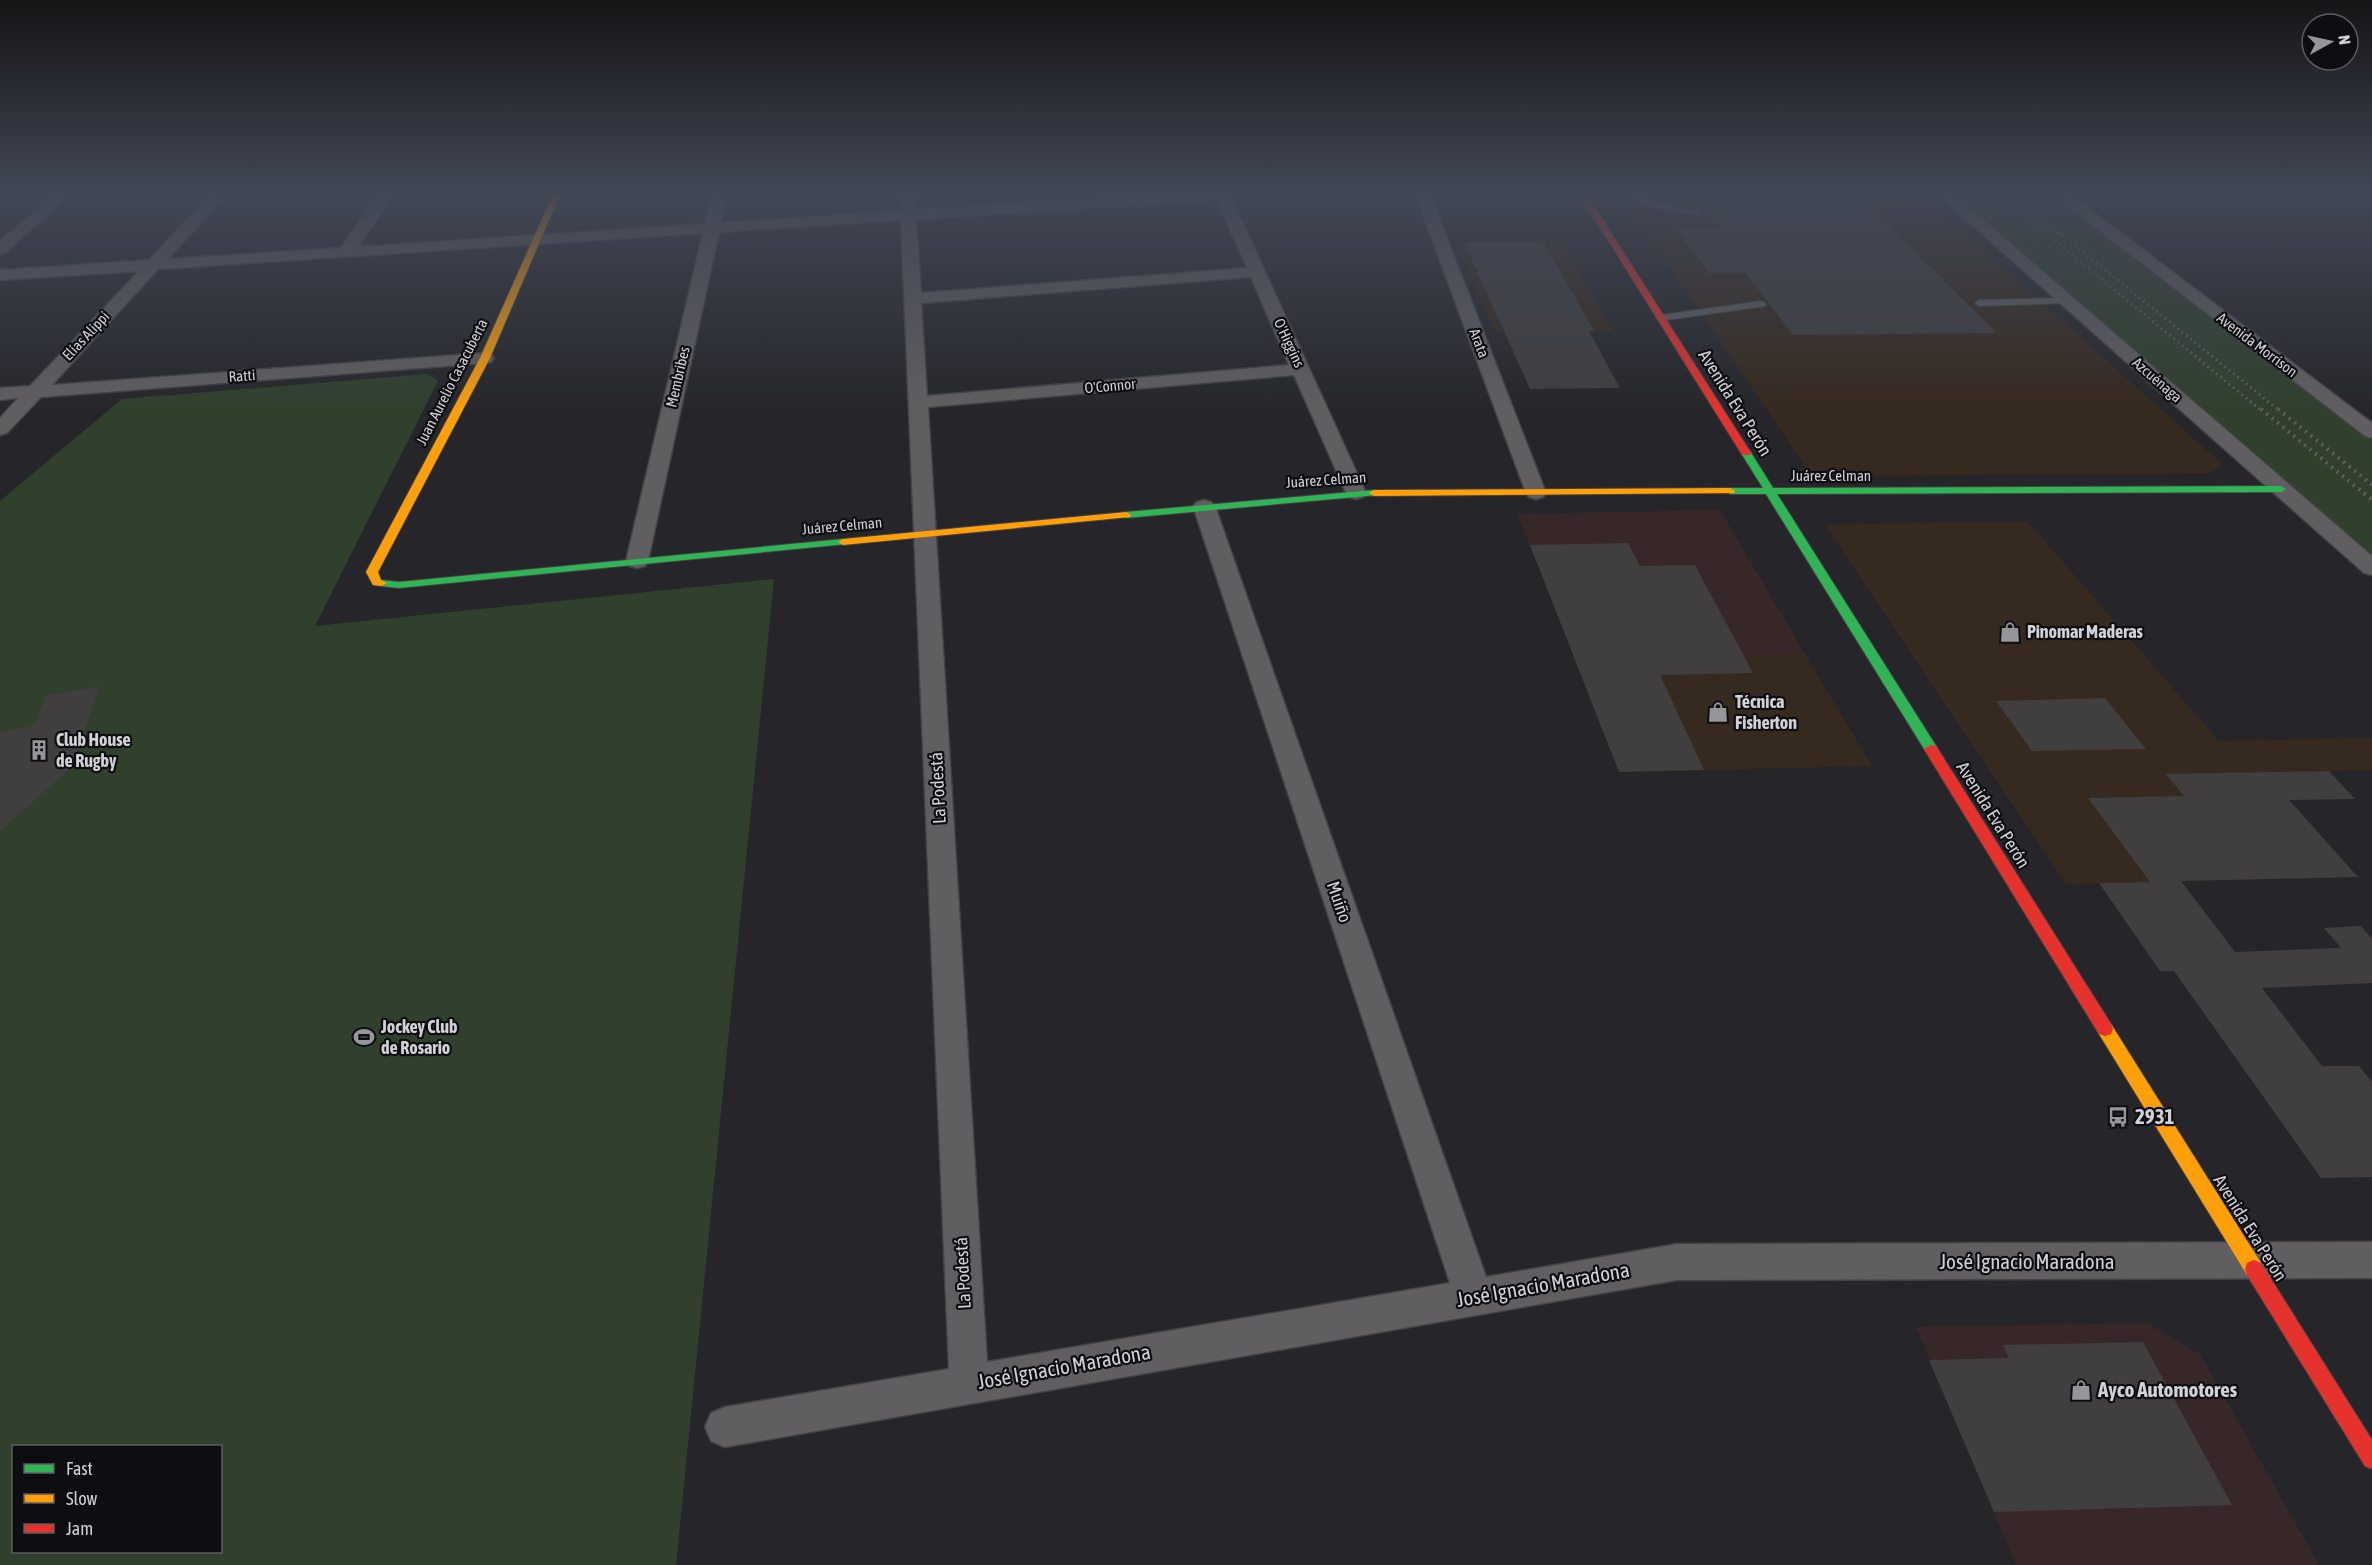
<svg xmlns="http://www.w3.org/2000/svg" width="2372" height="1565" font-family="'Asap Condensed',sans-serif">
<rect width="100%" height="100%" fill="#26262a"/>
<!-- commercial -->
<g fill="#372729">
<polygon points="1720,510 1805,654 1575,659 1517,514"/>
<polygon points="2147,1323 2200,1354 2319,1565 2016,1565 1916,1327"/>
</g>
<!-- industrial -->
<g fill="#36291f">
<polygon points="1926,198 2076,333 2222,464 2211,473 1821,476 1807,469 1624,199"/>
<polygon points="1561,240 1613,331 1495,332 1456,242"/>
<polygon points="1956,522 2028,522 2219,741 2372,738 2372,770 2265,773 2358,877 2066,884 1825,525"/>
<polygon points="1805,654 1872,766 1619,772 1575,659"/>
</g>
<!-- green -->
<g fill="#30402d" fill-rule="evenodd">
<polygon points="2057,192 2372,432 2372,568 1942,193"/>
<path d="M 427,374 L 438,381 L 315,626 L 774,579 L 676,1565 L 0,1565 L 0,501 L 122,399 ZM 14,1446 L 220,1446 L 220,1552 L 14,1552 Z"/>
</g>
<!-- building -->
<g fill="#403e3f">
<polygon points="1867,205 1997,333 1793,335 1746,273 1709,273 1675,227 1719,227 1703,206"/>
<polygon points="1543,241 1594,331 1589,331 1620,388 1530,389 1464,242"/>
<polygon points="1628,543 1640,566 1695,565 1753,673 1660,675 1704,770 1619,772 1530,545"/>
<polygon points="100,686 72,767 0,831 0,732 34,726 45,696"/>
<polygon points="2105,698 2146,749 2032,751 1996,701"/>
<polygon points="2329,771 2355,799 2289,800 2358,877 2181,881 2235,952 2341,948 2324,928 2361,926 2372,939 2372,983 2262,988 2322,1066 2359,1066 2372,1082 2372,1177 2321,1178 2174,971 2160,971 2099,883 2150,882 2088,798 2184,796 2166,774"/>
<polygon points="2143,1342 2232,1505 1994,1512 1929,1360 2009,1358 2003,1345"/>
</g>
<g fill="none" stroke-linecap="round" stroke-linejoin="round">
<!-- lane casing -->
<g stroke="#424245" stroke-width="2">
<g id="lane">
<polygon points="1626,192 1635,192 1651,202 1702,213 1698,215 1646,206"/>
<polygon points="2066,298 2069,299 2069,303 1979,306 1975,303 1979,300"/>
<polygon points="1762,301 1766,304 1765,306 1660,321 1656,318 1660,315"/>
</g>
</g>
<!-- street casing -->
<g stroke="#424245" stroke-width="3">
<g id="street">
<polygon points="57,192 73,192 6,252 0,254 0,241"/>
<path d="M 213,192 L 229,192 L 168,259 L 341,248 L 380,192 L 395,192 L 358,247 L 705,224 L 713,192 L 727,192 L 721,223 L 901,211 L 900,192 L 914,192 L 915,210 L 1189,192 L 1429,192 L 1546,493 L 1543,497 L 1536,499 L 1529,497 L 1526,493 L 1416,196 L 1232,199 L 1366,493 L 1363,497 L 1356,499 L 1349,497 L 1346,493 L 1294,375 L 928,407 L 987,1362 L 1450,1283 L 1193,506 L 1197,502 L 1204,500 L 1211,502 L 1215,506 L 1486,1277 L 1677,1244 L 2372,1242 L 2372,1278 L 1677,1280 L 725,1447 L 711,1441 L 705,1427 L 711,1413 L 725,1407 L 949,1369 L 901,220 L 719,232 L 648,561 L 645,566 L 637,568 L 629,566 L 626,561 L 703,233 L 158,269 L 52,385 L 485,353 L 491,354 L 494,358 L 491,362 L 485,363 L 41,397 L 7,433 L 0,435 L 0,418 L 18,398 L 0,400 L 0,388 L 30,386 L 139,271 L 0,280 L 0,270 L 149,260 ZM 1217,200 L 1247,268 L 921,293 L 916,219 ZM 1251,277 L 1289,365 L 927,396 L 921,303 Z"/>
<polygon points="1935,192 1951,192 2372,556 2372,575 2364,573"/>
<polygon points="2050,192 2067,192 2372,423 2372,438 2365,436"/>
</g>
</g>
<!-- fast casing -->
<g stroke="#424245" stroke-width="2">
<g id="fast">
<polygon points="1746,450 1750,451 1773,488 2281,486 2286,489 2281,492 1777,494 1938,749 1931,753 1926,752 1766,494 1730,494 1725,491 1730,488 1763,488 1741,453"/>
<polygon points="1374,490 1378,491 1378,495 1126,518 1121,515 1126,512"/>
<polygon points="843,539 847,540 847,544 399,588 381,586 375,583 381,580 399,582"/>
</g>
</g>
<!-- slow casing -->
<g stroke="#424245" stroke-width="2">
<g id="slow">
<polygon points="554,192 561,192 490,358 378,572 381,580 387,583 381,586 373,585 366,572 480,358"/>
<polygon points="1730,488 1735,491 1734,493 1374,496 1369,493 1374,490"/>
<polygon points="1126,512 1131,515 1130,517 843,545 838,542 843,539"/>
<polygon points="2105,1022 2111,1024 2261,1263 2263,1269 2261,1275 2254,1278 2247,1275 2099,1034 2097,1029 2099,1024"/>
</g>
</g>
<!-- jam casing -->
<g stroke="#424245" stroke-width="2">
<g id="jam">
<polygon points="1578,192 1585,192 1751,453 1750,455 1742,455 1741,453"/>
<polygon points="1931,745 1936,746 2111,1024 2113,1029 2111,1034 2105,1036 2099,1034 1924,749"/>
<polygon points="2254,1260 2261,1263 2372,1440 2372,1469 2365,1466 2247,1275 2245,1269 2247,1263"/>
</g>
</g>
<!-- lane -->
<use href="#lane" fill="#605e60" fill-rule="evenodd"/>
<!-- street -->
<use href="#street" fill="#605e60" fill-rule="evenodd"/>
<!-- fast -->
<use href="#fast" fill="#30b455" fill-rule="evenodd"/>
<!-- slow -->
<use href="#slow" fill="#ff9f0a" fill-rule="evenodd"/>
<!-- jam -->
<use href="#jam" fill="#e5322d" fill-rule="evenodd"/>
<!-- rail-far1 -->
<g stroke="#605f61" stroke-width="3" stroke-dasharray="1.5 4" stroke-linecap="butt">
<polyline points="1995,192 2262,411"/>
<polyline points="2032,211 2280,411"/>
</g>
<!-- rail -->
<g stroke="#605f61" stroke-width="4" stroke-dasharray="2 5" stroke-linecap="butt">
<polyline points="2261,409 2372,500"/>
<polyline points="2278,409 2372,485"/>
</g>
</g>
<!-- sky -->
<linearGradient id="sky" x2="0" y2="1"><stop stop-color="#151517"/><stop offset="0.47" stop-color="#414755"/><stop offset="1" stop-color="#414755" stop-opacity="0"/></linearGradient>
<rect width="2372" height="412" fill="url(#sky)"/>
<!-- icons -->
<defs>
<g id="shop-bare" transform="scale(1.62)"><path d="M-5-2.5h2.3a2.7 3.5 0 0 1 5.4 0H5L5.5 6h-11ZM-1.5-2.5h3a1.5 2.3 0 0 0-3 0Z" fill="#95959a" stroke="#0e0e12" stroke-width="2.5" paint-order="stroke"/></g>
<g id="building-bare" transform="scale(1.62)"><path d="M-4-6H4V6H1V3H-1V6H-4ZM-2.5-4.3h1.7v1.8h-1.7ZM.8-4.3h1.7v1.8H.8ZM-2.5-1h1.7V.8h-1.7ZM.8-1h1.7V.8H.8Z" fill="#95959a" stroke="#0e0e12" stroke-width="2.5" paint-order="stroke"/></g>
<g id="stadium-bare" transform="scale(1.62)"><path d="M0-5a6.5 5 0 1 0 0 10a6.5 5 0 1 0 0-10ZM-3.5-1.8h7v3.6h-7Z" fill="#95959a" stroke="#0e0e12" stroke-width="2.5" paint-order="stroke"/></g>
<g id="bus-bare" transform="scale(1.62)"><path d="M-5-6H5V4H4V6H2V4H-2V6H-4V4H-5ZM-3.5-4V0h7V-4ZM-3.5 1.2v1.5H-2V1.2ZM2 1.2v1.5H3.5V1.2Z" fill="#95959a" stroke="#0e0e12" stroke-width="2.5" paint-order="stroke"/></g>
</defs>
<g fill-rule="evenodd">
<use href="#shop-bare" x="2010" y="632"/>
<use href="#shop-bare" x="1718" y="712"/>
<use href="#building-bare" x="39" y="750"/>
<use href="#stadium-bare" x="364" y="1037"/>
<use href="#bus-bare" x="2118" y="1117"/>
<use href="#shop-bare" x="2081" y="1390"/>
</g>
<g text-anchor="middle" stroke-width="4.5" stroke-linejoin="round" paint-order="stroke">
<!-- far-street labels -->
<g font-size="15" fill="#d1d1d6" stroke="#0e0e12">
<text transform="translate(86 336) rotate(-47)" y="5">Elías Alippi</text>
<text transform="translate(1289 343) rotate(65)" y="5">O'Higgins</text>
<text transform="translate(1479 343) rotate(69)" y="5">Arata</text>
<text transform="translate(2257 345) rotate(37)" y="5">Avenida Morrison</text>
<text transform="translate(242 376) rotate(-4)" y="5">Ratti</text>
<text transform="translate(678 377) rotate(-77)" y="5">Membribes</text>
<text transform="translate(2157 380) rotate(41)" y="5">Azcuénaga</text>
<text transform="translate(452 382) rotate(-63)" y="5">Juan Aurelio Casacuberta</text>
<text transform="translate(1110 386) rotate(-5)" y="5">O'Connor</text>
<text x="1831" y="481">Juárez Celman</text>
<text transform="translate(1326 480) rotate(-4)" y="5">Juárez Celman</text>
<text transform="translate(842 526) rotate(-5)" y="5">Juárez Celman</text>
</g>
<!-- street labels -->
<g font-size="18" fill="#d1d1d6" stroke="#0e0e12">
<text transform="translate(1735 403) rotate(58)" y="6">Avenida Eva Perón</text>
<text transform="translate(938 788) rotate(-93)" y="6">La Podestá</text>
<text transform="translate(1993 815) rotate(58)" y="6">Avenida Eva Perón</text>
<text transform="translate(1339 902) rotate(71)" y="6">Muiño</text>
<text transform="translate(2250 1228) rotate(58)" y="6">Avenida Eva Perón</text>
<text transform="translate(963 1273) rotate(-93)" y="6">La Podestá</text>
</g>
<!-- poi labels -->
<g font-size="18" font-weight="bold" fill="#d1d1d6" stroke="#0e0e12" text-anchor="start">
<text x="2027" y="638">Pinomar Maderas</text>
<text x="1735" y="708">Técnica<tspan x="1735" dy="21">Fisherton</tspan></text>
<text x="56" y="746">Club House<tspan x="56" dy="21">de Rugby</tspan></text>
<text x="381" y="1033">Jockey Club<tspan x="381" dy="21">de Rosario</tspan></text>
</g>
<!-- near-poi labels -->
<g font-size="21" font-weight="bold" fill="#d1d1d6" stroke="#0e0e12" text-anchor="start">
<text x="2135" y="1124">2931</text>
<text x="2098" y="1397">Ayco Automotores</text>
</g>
<!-- near-street labels -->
<g font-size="21" fill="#d1d1d6" stroke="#0e0e12">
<text x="2027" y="1269">José Ignacio Maradona</text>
<text transform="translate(1543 1285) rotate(-10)" y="7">José Ignacio Maradona</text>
<text transform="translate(1064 1367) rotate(-10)" y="7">José Ignacio Maradona</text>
</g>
</g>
<!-- legend -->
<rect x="12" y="1445" width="210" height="108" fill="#0e0e12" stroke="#5c5c60" stroke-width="1.5"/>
<rect x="24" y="1464" width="30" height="9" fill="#30b455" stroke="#5c5c60" stroke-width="1.5"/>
<text x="66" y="1475" font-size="18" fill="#d1d1d6">Fast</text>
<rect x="24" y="1494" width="30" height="9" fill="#ff9f0a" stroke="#5c5c60" stroke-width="1.5"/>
<text x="66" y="1505" font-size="18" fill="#d1d1d6">Slow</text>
<rect x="24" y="1524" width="30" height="9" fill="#e5322d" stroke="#5c5c60" stroke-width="1.5"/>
<text x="66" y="1535" font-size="18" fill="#d1d1d6">Jam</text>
<!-- north arrow -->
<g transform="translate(2330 42) rotate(82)"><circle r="28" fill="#0e0e12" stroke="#5c5c60" stroke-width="1.5"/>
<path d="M0-4.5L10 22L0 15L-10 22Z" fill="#95959a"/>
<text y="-9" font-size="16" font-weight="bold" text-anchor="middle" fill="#d1d1d6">N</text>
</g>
</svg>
